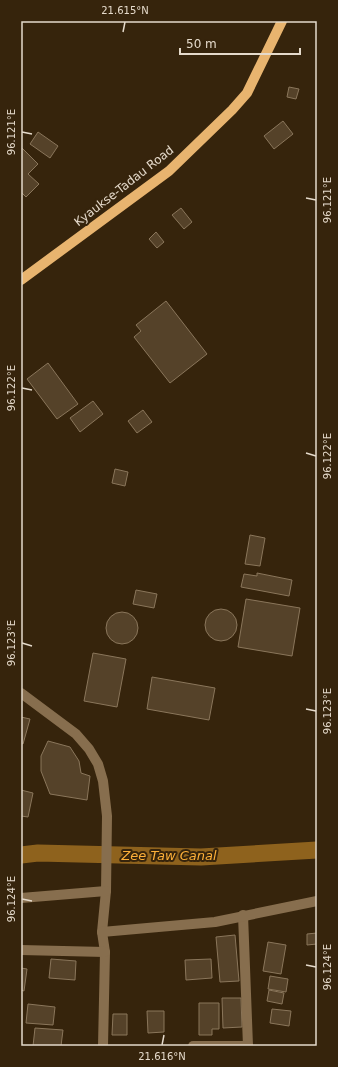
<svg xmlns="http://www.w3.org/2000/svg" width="338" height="1067" font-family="'DejaVu Sans',sans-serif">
<rect width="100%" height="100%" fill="#36240c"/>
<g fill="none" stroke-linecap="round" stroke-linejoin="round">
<!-- canal -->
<polyline stroke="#8e621d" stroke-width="17" points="21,855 38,853 201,857 317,850"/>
</g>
<!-- building -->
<g fill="#554229" stroke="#8a765b">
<polygon points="289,87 299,89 296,99 287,97"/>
<polygon points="283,121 293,134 274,149 264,136"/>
<polygon points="38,132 58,146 50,158 30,144"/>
<polygon points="21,147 38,164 28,174 39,184 26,197 21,192"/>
<polygon points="181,208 192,222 184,229 172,215"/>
<polygon points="156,232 164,242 157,248 149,239"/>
<polygon points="166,301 207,354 170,383 134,337 141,331 136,325"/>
<polygon points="48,363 78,404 57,419 27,379"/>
<polygon points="93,401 103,414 80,432 70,418"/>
<polygon points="143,410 152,422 137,433 128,421"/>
<polygon points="115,469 128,472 125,486 112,483"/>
<polygon points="250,535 265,538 260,566 245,564"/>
<polygon points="257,573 292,580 289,596 241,587 244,574 257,576"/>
<polygon points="136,590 157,594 154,608 133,604"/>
<polygon points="246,599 300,608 292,656 238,647"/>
<circle cx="221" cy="625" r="16"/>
<circle cx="122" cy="628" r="16"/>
<polygon points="93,653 126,659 117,707 84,701"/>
<polygon points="152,677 215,688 209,720 147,709"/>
<polygon points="21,717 30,719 23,744 21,743"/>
<polygon points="48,741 70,747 79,761 81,773 90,776 87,800 50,794 41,771 41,756"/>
<polygon points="21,790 33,793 28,817 21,816"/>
<polygon points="317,933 317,944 307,945 307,934"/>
<polygon points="235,935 239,981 220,982 216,937"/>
<polygon points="268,942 286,945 281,974 263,971"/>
<polygon points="51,959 76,961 75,980 49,978"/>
<polygon points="211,959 212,978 186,980 185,960"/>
<polygon points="21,968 27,969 24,991 21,990"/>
<polygon points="270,976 288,979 286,992 268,989"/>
<polygon points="269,990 284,993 282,1004 267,1001"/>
<polygon points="222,998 241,998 242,1027 223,1028"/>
<polygon points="199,1003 219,1003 219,1029 212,1029 212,1035 199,1035"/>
<polygon points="28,1004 55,1007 53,1025 26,1023"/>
<polygon points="272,1009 291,1011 289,1026 270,1023"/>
<polygon points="147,1011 164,1011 164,1032 148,1033"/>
<polygon points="113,1014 127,1014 127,1035 112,1035"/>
<polygon points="35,1028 63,1030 61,1046 33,1046"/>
</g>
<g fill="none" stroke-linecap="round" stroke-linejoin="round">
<!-- minor -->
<g stroke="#876e4e" stroke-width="10">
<polyline points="21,693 76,734 89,749 98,764 103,781 107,816 106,891 102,932 105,952 103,1046"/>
<polyline points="21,898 106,891"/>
<polyline points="243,915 248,1046"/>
<polyline points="102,932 215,922 317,901"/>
<polyline points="21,950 105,952"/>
<polyline points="193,1046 248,1046"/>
</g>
<!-- major -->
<polyline stroke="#e8b46f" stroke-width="10" points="21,280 169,171 232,110 247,93 282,21"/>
</g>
<!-- ticks -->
<path fill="none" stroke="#e5dacb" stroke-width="1.5" d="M 123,32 L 125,22M 22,132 L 32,134M 306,198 L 316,200M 22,388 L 32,390M 306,453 L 316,456M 22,643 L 32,646M 306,709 L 316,711M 22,899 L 32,901M 306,965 L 316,967M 162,1045 L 164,1035"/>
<g text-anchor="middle" stroke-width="4" stroke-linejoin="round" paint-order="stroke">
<!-- street labels -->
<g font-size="12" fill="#e5dacb" stroke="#36240c">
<text transform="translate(124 186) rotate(-38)" y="4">Kyaukse-Tadau Road</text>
</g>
<!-- water labels -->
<g font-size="13" font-style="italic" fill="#fdb039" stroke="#36240c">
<text x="169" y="860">Zee Taw Canal</text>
</g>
</g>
<!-- border -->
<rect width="338" height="1067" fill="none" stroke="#36240c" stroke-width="44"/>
<!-- scale -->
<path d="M180 48v6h120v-6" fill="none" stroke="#e5dacb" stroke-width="2"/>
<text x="186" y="48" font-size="12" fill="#e5dacb" stroke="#36240c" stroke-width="3" paint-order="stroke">50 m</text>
<rect x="22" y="22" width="294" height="1023" fill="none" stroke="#e5dacb" stroke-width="1.5"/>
<g font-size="10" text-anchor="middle" fill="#e5dacb">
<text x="125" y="14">21.615°N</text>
<text transform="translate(11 132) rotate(-90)" y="4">96.121°E</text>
<text transform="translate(327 200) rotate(-90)" y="4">96.121°E</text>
<text transform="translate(11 388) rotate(-90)" y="4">96.122°E</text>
<text transform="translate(327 456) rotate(-90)" y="4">96.122°E</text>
<text transform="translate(11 643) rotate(-90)" y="4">96.123°E</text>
<text transform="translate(327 711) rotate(-90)" y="4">96.123°E</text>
<text transform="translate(11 899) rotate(-90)" y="4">96.124°E</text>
<text transform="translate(327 967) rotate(-90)" y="4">96.124°E</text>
<text x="162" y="1060">21.616°N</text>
</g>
</svg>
